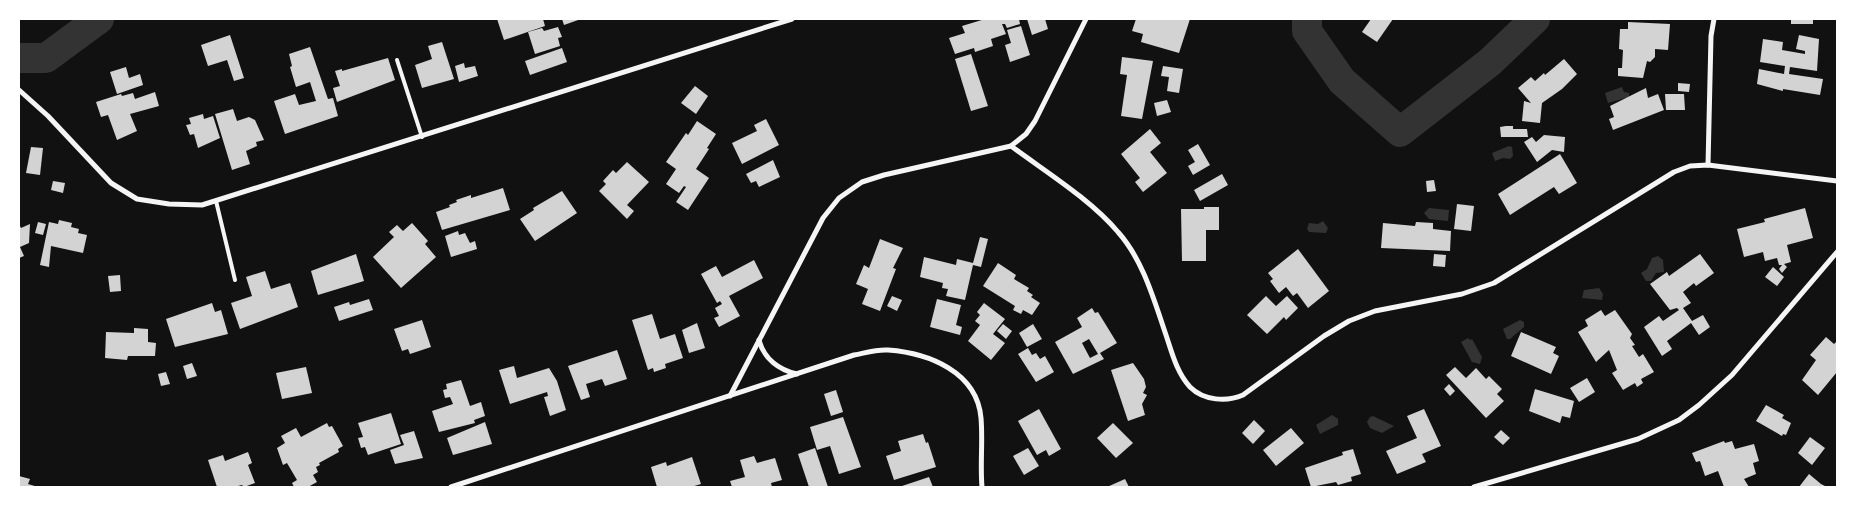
<svg xmlns="http://www.w3.org/2000/svg" width="1856" height="506" font-family="Lato,sans-serif">
<rect width="100%" height="100%" fill="#111"/>
<!-- water -->
<g fill="#333">
<polygon points="1622,87 1624,92 1629,93 1629,97 1608,103 1605,93"/>
<polygon points="1509,146 1512,147 1513,156 1510,159 1503,158 1495,161 1492,153"/>
<polygon points="1429,208 1449,210 1448,221 1429,219 1424,213"/>
<polygon points="1323,221 1328,228 1326,233 1309,232 1307,229 1309,223 1318,224"/>
<polygon points="1658,256 1663,260 1664,272 1656,273 1651,281 1646,281 1641,273 1647,269 1652,258"/>
<polygon points="1599,288 1603,294 1602,300 1582,298 1584,290"/>
<polygon points="1520,320 1524,322 1524,327 1510,339 1507,339 1503,329"/>
<polygon points="1468,338 1470,340 1472,339 1482,357 1480,364 1472,362 1461,342"/>
<polygon points="1332,415 1338,419 1338,425 1320,434 1316,425"/>
<polygon points="1373,416 1394,426 1382,433 1370,428 1367,422 1370,417"/>
</g>
<g fill="none" stroke-linecap="round" stroke-linejoin="round">
<!-- river -->
<g stroke="#333" stroke-width="30">
<polyline points="1307,19 1307,31 1342,81 1400,132 1490,62 1535,19"/>
<polyline points="19,58 46,58 99,19"/>
</g>
</g>
<!-- building -->
<g fill="#d3d3d3" fill-rule="evenodd">
<polygon points="497,19 543,19 545,26 504,40"/>
<polygon points="562,19 581,19 564,25"/>
<polygon points="985,19 1019,19 1020,24 1007,28 1005,24 1002,24 1006,34 991,39 993,46 975,52 974,48 955,54 949,38 965,33 962,26"/>
<polygon points="1027,19 1045,19 1048,29 1032,35"/>
<polygon points="1136,19 1190,19 1179,53 1141,42 1143,34 1132,31"/>
<polygon points="1371,19 1393,19 1377,42 1362,32"/>
<rect x="1791" y="19" width="22" height="5"/>
<polygon points="1628,22 1670,24 1668,50 1655,49 1655,57 1650,62 1647,61 1643,78 1618,76 1618,68 1622,68 1623,50 1619,49 1620,29 1628,29"/>
<polygon points="1021,26 1030,55 1010,62 1005,45 1011,43 1007,30"/>
<polygon points="558,27 562,37 558,38 560,46 535,54 528,32 542,28 544,31"/>
<polygon points="230,35 244,78 234,81 227,60 208,66 201,45"/>
<polygon points="1799,35 1819,39 1817,71 1790,67 1789,74 1823,79 1820,95 1783,89 1783,91 1757,84 1759,69 1784,74 1785,66 1760,62 1763,39 1783,42 1782,50 1805,54 1805,51 1796,49"/>
<polygon points="442,42 454,79 422,88 415,65 432,59 428,46"/>
<polygon points="310,47 328,99 333,98 338,116 285,134 274,101 295,94 299,105 316,101 310,82 296,87 290,67 292,66 289,54"/>
<polygon points="562,48 567,62 530,75 525,61"/>
<polygon points="971,54 988,106 971,111 955,59"/>
<polygon points="1122,57 1153,61 1142,119 1121,116 1127,75 1120,74"/>
<polygon points="388,58 395,80 337,102 333,88 340,86 335,71 342,69 342,71"/>
<polygon points="1564,59 1577,74 1562,89 1542,103 1540,123 1522,121 1524,101 1531,103 1518,88 1531,77 1535,81 1544,73 1545,75"/>
<polygon points="464,63 465,68 475,66 478,76 459,82 455,66"/>
<polygon points="1163,66 1183,69 1179,93 1167,91 1169,77 1161,76"/>
<polygon points="126,67 129,78 140,74 143,85 117,94 110,72"/>
<polygon points="1678,83 1690,84 1689,92 1678,91"/>
<polygon points="695,86 708,96 696,114 681,103"/>
<polygon points="1646,88 1648,98 1658,94 1664,110 1613,130 1609,119 1614,117 1610,106"/>
<polygon points="155,92 159,106 130,114 137,131 117,140 108,115 101,117 96,102 121,94 122,96 133,93 135,99"/>
<polygon points="1665,94 1684,94 1685,110 1666,110"/>
<polygon points="1167,100 1171,112 1157,116 1154,103"/>
<polygon points="233,109 237,121 249,117 255,120 264,140 256,142 257,146 246,151 250,164 232,170 215,114"/>
<polygon points="203,114 204,119 213,116 220,138 198,148 194,134 190,135 186,125 191,124 189,118"/>
<polygon points="766,119 779,145 742,164 732,143 757,131 754,125"/>
<polygon points="697,121 716,134 707,148 709,149 696,169 709,178 688,210 676,202 686,187 684,186 679,193 666,184 676,169 666,162 686,133 688,135"/>
<polygon points="1506,126 1513,126 1513,129 1527,129 1528,137 1501,137 1500,127"/>
<polygon points="1150,129 1161,143 1150,152 1167,173 1143,192 1135,182 1140,178 1121,154"/>
<polygon points="1544,135 1565,137 1564,152 1552,150 1537,162 1524,142 1532,137 1536,142"/>
<polygon points="1198,144 1210,165 1193,175 1188,166 1195,162 1188,150"/>
<polygon points="31,147 43,148 40,175 26,173"/>
<polygon points="1560,154 1577,183 1559,194 1554,187 1510,215 1498,194"/>
<polygon points="773,160 780,177 759,187 756,181 751,183 746,174"/>
<polygon points="627,162 649,182 627,205 634,211 627,219 599,191 606,184 603,181 613,170 616,173"/>
<polygon points="1222,174 1228,185 1200,201 1194,190"/>
<polygon points="1434,180 1436,191 1427,192 1426,181"/>
<polygon points="53,181 65,183 63,193 51,190"/>
<polygon points="503,188 510,210 442,230 436,212 450,207 449,205 457,202 456,200 471,195 471,198"/>
<polygon points="562,191 577,213 535,241 520,219 534,210 533,208"/>
<polygon points="1457,204 1474,206 1471,231 1454,229"/>
<polygon points="1204,207 1219,207 1219,230 1206,230 1206,261 1182,261 1181,209 1204,209"/>
<polygon points="1805,208 1813,238 1787,245 1791,262 1784,264 1787,267 1782,273 1779,269 1782,265 1779,265 1777,258 1765,261 1763,252 1744,257 1737,229 1765,222 1764,219"/>
<polygon points="59,220 72,223 71,227 79,229 78,233 87,235 83,253 51,246 49,267 40,265 49,222 58,224"/>
<polygon points="38,222 46,224 43,235 35,233"/>
<polygon points="1416,222 1433,223 1433,229 1451,231 1450,251 1381,248 1383,223 1415,226"/>
<polygon points="412,223 428,241 425,244 436,257 401,288 373,257 394,237 389,232 397,225 403,231"/>
<polygon points="19,224 21,228 30,224 29,243 20,247 24,256 19,258"/>
<polygon points="458,231 459,235 465,233 470,243 475,241 477,249 451,257 445,236"/>
<polygon points="980,237 988,239 981,267 973,265 965,300 946,296 948,289 942,288 943,283 920,277 924,257 956,265 957,259 973,263"/>
<polygon points="880,239 903,248 893,268 896,269 880,311 862,304 868,289 856,284 864,265 869,268"/>
<polygon points="1298,249 1329,291 1308,308 1297,293 1293,296 1286,287 1279,293 1270,281 1273,279 1268,273"/>
<polygon points="356,254 364,281 318,295 311,271"/>
<polygon points="1434,254 1446,255 1445,267 1433,266"/>
<polygon points="1700,254 1714,273 1696,286 1694,283 1683,292 1691,303 1683,308 1692,321 1703,315 1710,327 1699,335 1691,323 1667,341 1672,349 1662,356 1644,327 1659,316 1663,321 1679,310 1677,308 1670,310 1650,284 1667,272 1669,276"/>
<polygon points="754,260 763,278 729,296 740,316 719,327 714,318 719,316 715,308 722,304 720,301 717,303 701,274 716,266 722,277"/>
<polygon points="998,263 1016,275 1014,279 1029,288 1027,291 1033,295 1031,297 1040,303 1032,315 1023,310 1021,314 1013,310 1015,306 983,286"/>
<polygon points="1773,267 1784,277 1777,286 1765,277"/>
<polygon points="265,271 271,289 290,283 298,307 240,329 231,303 252,296 246,277"/>
<polygon points="120,275 121,291 110,292 108,276"/>
<polygon points="892,296 902,300 897,311 887,306"/>
<polygon points="1266,296 1276,306 1287,296 1298,308 1286,320 1284,317 1267,334 1247,315"/>
<polygon points="369,299 373,310 339,321 334,307 349,302 350,305"/>
<polygon points="937,299 961,305 956,325 962,327 960,335 930,327"/>
<polygon points="212,303 215,312 221,310 228,334 175,347 166,319"/>
<polygon points="984,303 1005,319 993,334 1005,343 991,360 968,341 980,325 975,321 980,315 977,312"/>
<path d="M 1092,308 L 1095,313 L 1098,312 L 1117,343 L 1100,353 L 1104,359 L 1073,374 L 1055,342 L 1082,327 L 1077,318 ZM 1089,339 L 1098,354 L 1090,358 L 1082,343 Z"/>
<polygon points="1601,310 1605,316 1615,310 1632,334 1630,338 1635,345 1632,346 1639,357 1643,354 1654,372 1641,379 1643,383 1637,387 1635,383 1623,390 1612,373 1617,370 1609,350 1596,362 1578,332 1588,326 1585,320"/>
<polygon points="652,314 660,339 675,334 683,358 665,364 666,368 654,372 653,368 648,370 632,320"/>
<polygon points="422,320 431,347 410,354 408,349 402,351 394,329"/>
<polygon points="697,323 705,348 689,353 682,330"/>
<polygon points="1003,324 1012,331 1006,339 997,331"/>
<polygon points="1033,324 1042,339 1027,347 1019,333"/>
<polygon points="134,328 148,329 148,342 156,343 155,356 128,356 127,360 105,358 106,332 134,333"/>
<polygon points="1521,332 1556,347 1553,353 1559,356 1551,374 1511,356"/>
<polygon points="1826,337 1834,344 1837,341 1837,372 1818,395 1802,380 1816,360 1810,355"/>
<polygon points="1028,348 1032,355 1036,353 1040,359 1045,356 1054,372 1036,382 1018,354"/>
<polygon points="617,350 627,379 605,386 602,379 586,384 590,397 581,400 568,366"/>
<polygon points="192,363 197,376 187,379 183,366"/>
<polygon points="1133,363 1144,379 1146,387 1143,393 1147,395 1142,404 1145,415 1128,421 1111,370"/>
<polygon points="514,366 517,378 549,368 557,381 566,410 550,416 544,397 548,396 547,392 510,404 499,370"/>
<polygon points="306,367 312,393 282,399 276,373"/>
<polygon points="1455,367 1466,378 1476,368 1486,379 1489,376 1502,389 1497,394 1504,401 1486,418 1446,375"/>
<polygon points="166,372 170,384 161,386 158,374"/>
<polygon points="1587,378 1595,392 1579,402 1570,388"/>
<polygon points="461,380 470,406 481,402 485,416 474,420 475,423 439,432 432,411 453,404 450,397 445,398 443,390 447,389 446,384"/>
<polygon points="1449,384 1455,391 1450,396 1444,389"/>
<polygon points="1535,389 1574,401 1570,418 1562,416 1560,423 1529,411"/>
<polygon points="836,390 843,412 831,416 824,394"/>
<polygon points="1766,405 1784,415 1782,418 1791,423 1786,435 1783,434 1782,436 1756,421"/>
<polygon points="1039,409 1061,449 1049,456 1046,450 1037,455 1018,421"/>
<polygon points="1424,409 1441,446 1422,454 1426,462 1397,474 1386,451 1417,438 1407,416"/>
<polygon points="391,413 401,444 368,455 365,447 361,448 358,438 363,437 358,423"/>
<polygon points="843,417 861,467 839,474 830,446 817,450 810,427"/>
<polygon points="1254,420 1265,431 1253,444 1242,433"/>
<polygon points="485,422 492,444 453,455 447,438"/>
<polygon points="327,423 329,427 332,426 343,446 338,449 339,452 319,463 320,465 316,467 318,472 313,475 317,482 308,487 294,487 292,483 297,480 287,463 283,465 277,448 285,443 281,436 296,428 301,437"/>
<polygon points="1113,423 1133,443 1116,458 1097,438"/>
<polygon points="1291,428 1304,443 1276,466 1263,450"/>
<polygon points="1501,430 1510,438 1503,445 1494,437"/>
<polygon points="414,431 423,458 395,464 390,450 404,445 400,435"/>
<polygon points="923,434 926,443 928,442 936,467 894,480 886,456 901,451 898,441"/>
<polygon points="1810,437 1825,448 1812,465 1798,453"/>
<polygon points="1724,441 1725,443 1732,441 1735,449 1754,444 1759,461 1753,463 1756,474 1744,479 1749,487 1724,487 1718,471 1705,476 1700,461 1696,462 1692,453"/>
<polygon points="815,448 828,487 809,487 798,454"/>
<polygon points="1028,448 1039,466 1024,475 1013,456"/>
<polygon points="1353,449 1361,474 1351,477 1352,481 1338,485 1336,482 1311,487 1305,468 1343,455 1342,452"/>
<polygon points="248,452 252,463 248,465 255,483 244,487 242,485 234,487 217,487 208,460 223,455 225,461"/>
<polygon points="754,456 757,463 775,458 782,480 771,483 772,487 732,487 730,481 745,477 740,460"/>
<polygon points="692,457 701,484 691,487 657,487 651,467 666,462 667,466"/>
<polygon points="1809,474 1821,484 1827,487 1799,487"/>
<polygon points="19,476 30,479 28,484 38,487 19,487"/>
<polygon points="929,477 933,487 903,487 902,486"/>
<polygon points="1125,479 1129,487 1107,487"/>
</g>
<g fill="none" stroke-linecap="round" stroke-linejoin="round">
<!-- service -->
<g stroke="#f5f5f5" stroke-width="4">
<polyline points="397,60 422,137"/>
<polyline points="216,201 235,280"/>
</g>
<!-- minor -->
<g stroke="#f5f5f5" stroke-width="5">
<polyline points="19,90 48,116 111,183 137,199 169,204 202,205 792,19"/>
<polyline points="1011,146 1026,134 1035,121 1086,19"/>
<polyline points="1708,165 1711,36 1714,19"/>
<path d="M 759,340 C 764,359 779,370 797,374"/>
<path d="M 730,396 L 823,218 L 839,198 L 862,182 L 884,175 L 1011,146 C 1046,172 1090,199 1118,232 C 1143,260 1154,300 1166,335 C 1172,353 1177,373 1190,387 C 1204,401 1227,402 1243,395 L 1324,336 L 1349,321 L 1375,311 L 1462,294 L 1494,283 L 1674,172 L 1690,166 L 1708,165 L 1837,181"/>
<path d="M 451,487 L 854,355 C 865,353 877,349 888,350 C 929,353 977,372 981,418 C 983,441 980,464 982,487"/>
<polyline points="1474,487 1638,439 1679,420 1699,405 1732,375 1837,252"/>
</g>
</g>
<!-- border -->
<rect width="1856" height="506" fill="none" stroke="#ffffff" stroke-width="40"/>
</svg>
